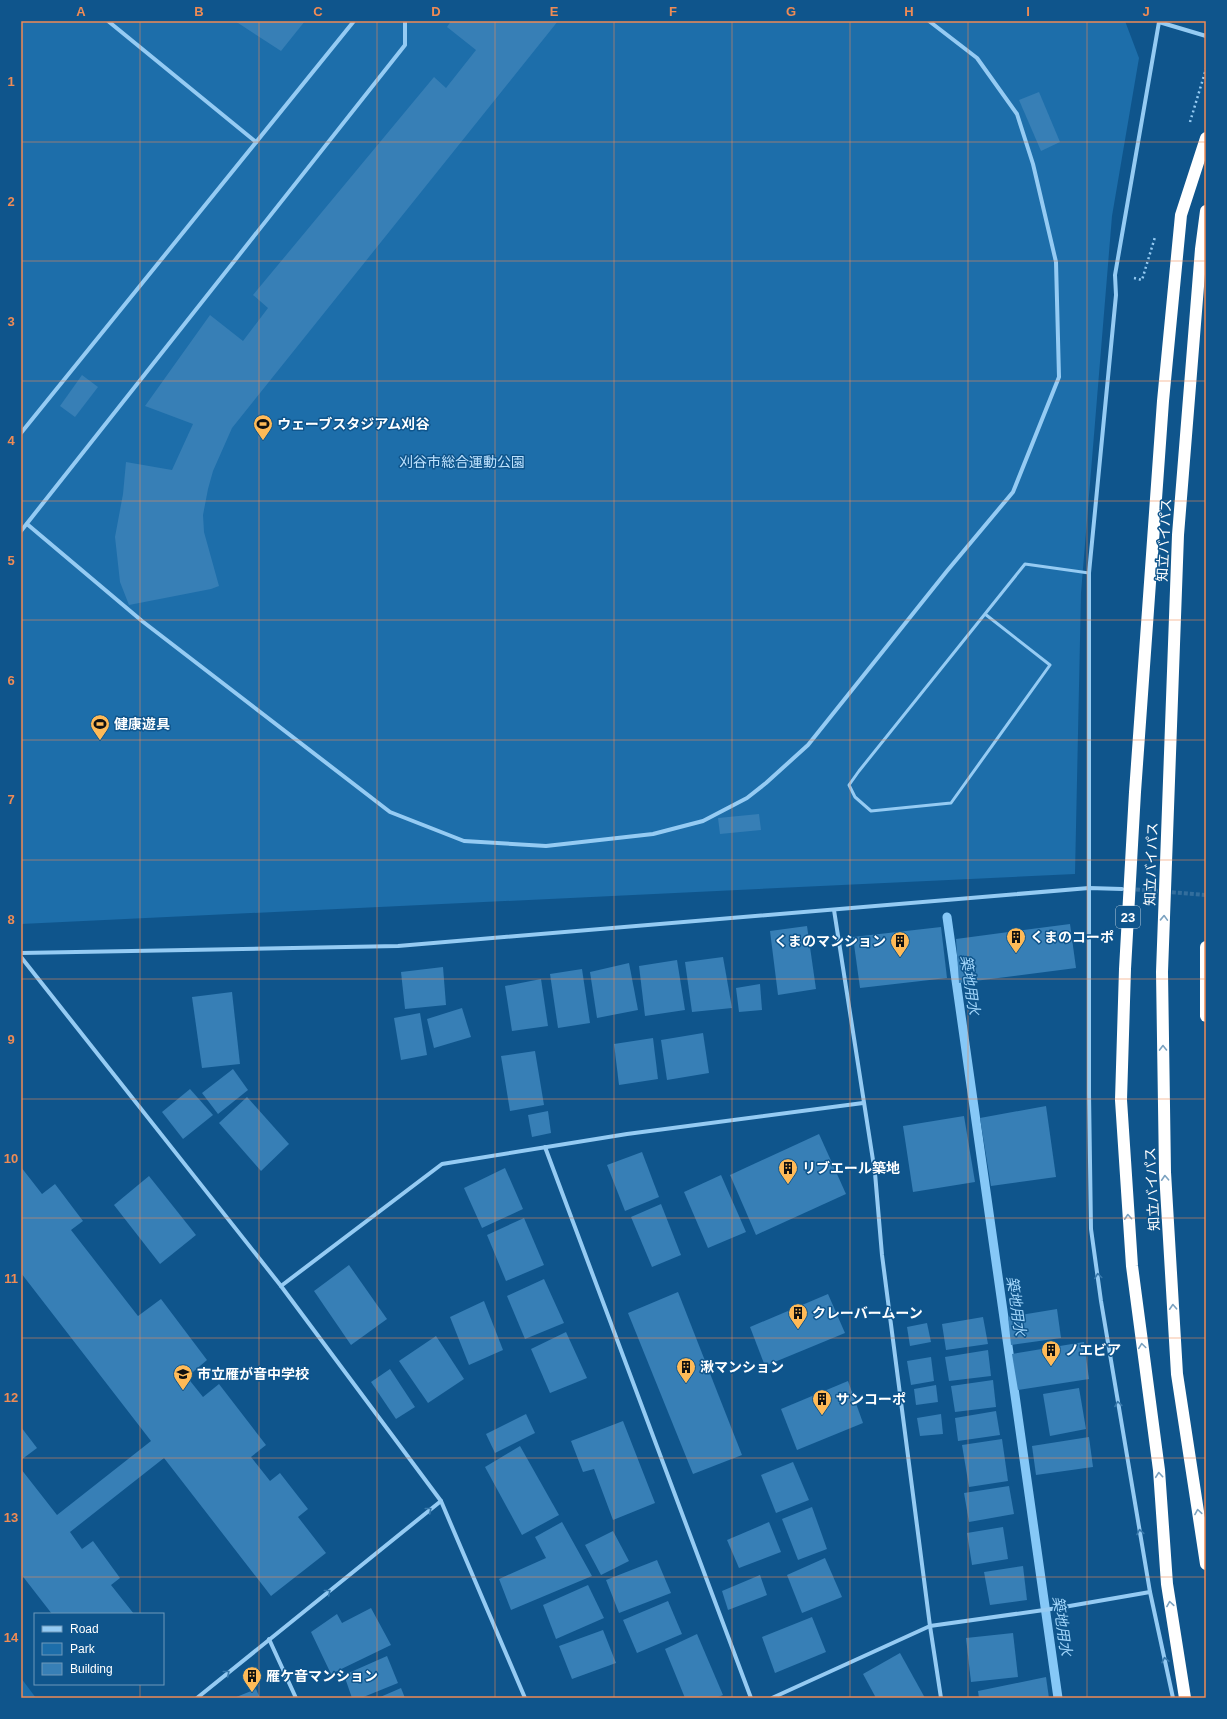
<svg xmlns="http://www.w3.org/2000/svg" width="1227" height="1719" font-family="Helvetica,'Noto Sans JP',sans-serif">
<rect width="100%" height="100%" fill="#0f558c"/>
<!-- green -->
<g fill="#1d6eaa">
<polygon points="21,21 1125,21 1139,58 1112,216 1081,593 1075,874 21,924"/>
<polygon points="21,1678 36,1698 21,1698"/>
</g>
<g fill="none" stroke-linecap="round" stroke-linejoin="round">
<!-- stream -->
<polyline stroke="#86c8f7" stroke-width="9" points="947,917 1058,1698"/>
</g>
<!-- building -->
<g fill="#377fb6">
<polygon points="235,21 305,21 281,51"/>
<polygon points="451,21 558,21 232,428 213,471 208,489 203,515 204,532 219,586 211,589 129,605 120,582 115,537 123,494 126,462 172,470 193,424 145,406 210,315 243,341 268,308 253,295 434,77 446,88 476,50 447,27"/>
<polygon points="1039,92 1060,142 1041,151 1019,100"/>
<polygon points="82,375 98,387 75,417 60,406"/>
<polygon points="759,814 761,830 720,834 718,818"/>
<polygon points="1070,924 1076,968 959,983 956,939"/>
<polygon points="807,926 816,989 778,995 770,931"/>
<polygon points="941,927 947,978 860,988 853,937"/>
<polygon points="723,957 732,1008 692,1012 685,962"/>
<polygon points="677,960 685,1010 645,1016 639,966"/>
<polygon points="629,963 638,1010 597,1018 590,972"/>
<polygon points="443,967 446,1005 405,1009 401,972"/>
<polygon points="582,969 590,1023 558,1028 550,974"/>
<polygon points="541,979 548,1026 512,1031 505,986"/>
<polygon points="760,984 762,1010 739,1012 736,988"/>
<polygon points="232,992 240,1064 202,1068 192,997"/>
<polygon points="462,1008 471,1037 434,1048 427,1019"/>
<polygon points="420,1013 427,1055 401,1060 394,1018"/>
<polygon points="703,1033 709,1073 667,1080 661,1040"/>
<polygon points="653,1038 658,1079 619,1085 614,1044"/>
<polygon points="535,1051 544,1105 510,1111 501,1056"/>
<polygon points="233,1069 248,1090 218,1114 202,1093"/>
<polygon points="190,1089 213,1115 183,1139 162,1112"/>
<polygon points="247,1097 289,1144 261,1171 219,1123"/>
<polygon points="1046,1106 1056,1177 991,1186 980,1118"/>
<polygon points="548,1111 551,1133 532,1137 528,1115"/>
<polygon points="964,1116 975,1182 913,1192 903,1126"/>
<polygon points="819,1134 846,1194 756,1235 730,1175"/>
<polygon points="642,1152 659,1197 625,1211 607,1165"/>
<polygon points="21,1167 42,1194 55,1184 83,1221 71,1230 138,1316 161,1299 207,1360 187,1377 203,1397 219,1384 266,1445 251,1457 270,1481 280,1473 308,1509 298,1517 326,1553 271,1596 164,1458 70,1532 82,1549 93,1541 120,1578 111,1585 134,1614 52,1614 21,1574 21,1469 57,1515 151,1441 21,1273"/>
<polygon points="505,1168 523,1209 482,1228 464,1188"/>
<polygon points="721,1175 746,1232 708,1248 684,1192"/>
<polygon points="149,1176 196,1235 160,1264 114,1205"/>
<polygon points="661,1204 681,1255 652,1267 631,1217"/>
<polygon points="524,1218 544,1265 506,1281 487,1235"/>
<polygon points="349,1265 387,1319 351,1345 314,1291"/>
<polygon points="544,1279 564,1323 525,1339 507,1296"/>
<polygon points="678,1292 742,1455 693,1474 628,1313"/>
<polygon points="828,1294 845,1333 765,1366 750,1327"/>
<polygon points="484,1301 503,1350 469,1365 450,1317"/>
<polygon points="1057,1309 1061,1338 1011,1345 1008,1317"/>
<polygon points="983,1317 988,1344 946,1350 942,1324"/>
<polygon points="927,1323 931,1342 910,1346 907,1327"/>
<polygon points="566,1332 587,1378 550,1393 531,1349"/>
<polygon points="436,1336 464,1379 428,1403 399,1361"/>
<polygon points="1084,1342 1089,1379 1018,1390 1012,1354"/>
<polygon points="988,1350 991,1376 949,1381 945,1357"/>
<polygon points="931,1357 934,1381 911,1385 907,1361"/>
<polygon points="390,1369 415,1407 396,1419 371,1382"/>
<polygon points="993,1380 996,1407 955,1412 951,1386"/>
<polygon points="848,1381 863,1423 797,1450 781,1409"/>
<polygon points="936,1385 938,1402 916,1405 914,1389"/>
<polygon points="1079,1388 1086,1429 1050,1436 1043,1394"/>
<polygon points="996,1411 1000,1435 958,1441 955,1418"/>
<polygon points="526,1414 535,1433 495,1453 486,1434"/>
<polygon points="941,1414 943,1434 920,1436 917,1418"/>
<polygon points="623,1421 655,1503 613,1520 594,1469 583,1472 571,1441"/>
<polygon points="21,1427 37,1448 21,1460"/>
<polygon points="1089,1437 1093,1467 1036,1475 1032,1446"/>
<polygon points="1002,1439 1008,1481 969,1487 962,1445"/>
<polygon points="520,1446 559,1515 522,1535 485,1467"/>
<polygon points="793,1462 809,1500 776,1513 761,1475"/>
<polygon points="1009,1486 1014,1514 969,1522 964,1493"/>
<polygon points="812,1507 827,1549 798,1560 782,1519"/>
<polygon points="562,1522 592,1576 511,1610 499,1579 546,1558 535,1537"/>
<polygon points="769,1522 781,1552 739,1568 727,1540"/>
<polygon points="1003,1527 1008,1559 972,1565 967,1533"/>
<polygon points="613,1531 629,1561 601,1575 585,1545"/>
<polygon points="825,1558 842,1597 802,1613 787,1575"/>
<polygon points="657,1560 671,1593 619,1613 606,1580"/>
<polygon points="1023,1566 1027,1600 990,1605 984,1572"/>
<polygon points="760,1575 767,1595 728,1610 722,1591"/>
<polygon points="588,1585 604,1618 556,1639 543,1605"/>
<polygon points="668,1601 682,1634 637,1653 623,1620"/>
<polygon points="371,1608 391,1645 331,1674 311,1632 337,1614 342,1623"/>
<polygon points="812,1617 826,1652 775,1673 762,1637"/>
<polygon points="603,1630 616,1663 572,1679 559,1646"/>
<polygon points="1013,1633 1018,1677 971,1682 966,1638"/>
<polygon points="697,1634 723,1695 716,1698 685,1698 665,1649"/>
<polygon points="900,1653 925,1698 876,1698 863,1674"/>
<polygon points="387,1656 398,1683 361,1698 352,1698 344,1675"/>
<polygon points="1046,1677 1049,1698 979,1698 978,1691"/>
<polygon points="401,1688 405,1698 378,1698"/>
<polygon points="256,1689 260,1698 234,1698"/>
</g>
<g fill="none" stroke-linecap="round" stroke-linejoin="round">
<!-- street-tunnel -->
<polyline stroke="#336e9d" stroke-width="4" stroke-dasharray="4 2" stroke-linecap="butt" points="1130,889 1206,895"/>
<!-- path -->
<g stroke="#95cbf3" stroke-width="2.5" stroke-dasharray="2 3" stroke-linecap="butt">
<polyline points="1190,122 1206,69"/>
<polyline points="1134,278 1142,280 1155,237"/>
</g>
<!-- lane -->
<polyline stroke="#95cbf3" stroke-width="3" points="985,614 1050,665 951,803 871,811 855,797 849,785 859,771 1025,564 1089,573"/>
<!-- street -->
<g stroke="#95cbf3" stroke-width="4">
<polyline points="108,21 256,142"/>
<polyline points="1159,22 1115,275 1116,295 1089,573 1089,1094 1091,1229 1101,1301 1150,1592 1173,1698"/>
<polyline points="1159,22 1206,36"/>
<polyline points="21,433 354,21"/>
<polyline points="27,524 142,621 390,812 464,841 546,846 653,834 703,821 747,798 766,783 808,745 947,571 1013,492 1059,377 1056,262 1033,164 1017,114 977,58 929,21"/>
<polyline points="21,531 405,45 405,21"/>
<polyline points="834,910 875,1173 882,1255 930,1626 941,1698"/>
<polyline points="21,953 398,946 1089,888 1122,889"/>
<polyline points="21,957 281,1286 441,1501 525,1698"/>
<polyline points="545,1147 751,1698"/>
<polyline points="281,1286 442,1164 627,1134 863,1103"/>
<polyline points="269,1639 296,1698"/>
<polyline points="197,1698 441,1501"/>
<polyline points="772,1698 930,1626 1058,1608 1150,1592"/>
</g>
<!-- highway -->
<g stroke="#fff" stroke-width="12">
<polyline points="1206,211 1201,249 1178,535 1162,972 1165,1172 1177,1374 1206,1564"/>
<polyline points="1206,947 1206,1016"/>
<polyline points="1185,1698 1167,1584 1159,1470 1132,1266 1121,1100 1125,969 1135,792 1163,401 1181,215 1206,138"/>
</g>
</g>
<!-- one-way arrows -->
<defs><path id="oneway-chevron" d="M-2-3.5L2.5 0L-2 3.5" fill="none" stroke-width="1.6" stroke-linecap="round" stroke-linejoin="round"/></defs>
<g stroke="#7ba2c0">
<use href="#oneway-chevron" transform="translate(1164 918) rotate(-88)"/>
<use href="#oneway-chevron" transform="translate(1163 1048) rotate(-91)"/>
<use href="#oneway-chevron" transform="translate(1165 1178) rotate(-93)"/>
<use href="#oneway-chevron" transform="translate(1128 1217) rotate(-94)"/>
<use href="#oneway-chevron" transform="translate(1173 1307) rotate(-93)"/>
<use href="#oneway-chevron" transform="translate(1142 1346) rotate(-98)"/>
<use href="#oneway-chevron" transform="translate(1159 1475) rotate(-95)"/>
<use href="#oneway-chevron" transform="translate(1198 1512) rotate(-99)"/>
<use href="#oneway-chevron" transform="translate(1170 1604) rotate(-99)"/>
</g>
<g stroke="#3778ab">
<use href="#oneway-chevron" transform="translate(1098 1276) rotate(-98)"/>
<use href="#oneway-chevron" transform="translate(1118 1404) rotate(-99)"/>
<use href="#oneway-chevron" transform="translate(429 1510) rotate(-39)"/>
<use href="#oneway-chevron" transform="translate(1140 1532) rotate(-100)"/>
<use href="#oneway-chevron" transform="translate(328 1592) rotate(-39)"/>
<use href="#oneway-chevron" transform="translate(1165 1660) rotate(-102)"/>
<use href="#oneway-chevron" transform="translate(227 1673) rotate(-39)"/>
</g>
<!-- grid -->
<path fill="none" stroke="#ef8b55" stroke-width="1" stroke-opacity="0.55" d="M 140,21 L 140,1614M 259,21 L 259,1698M 377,21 L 377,1698M 495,21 L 495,1698M 614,21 L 614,1698M 732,21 L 732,1698M 850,21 L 850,1698M 968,21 L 968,1698M 1087,21 L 1087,1698M 21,142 L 1206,142M 21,261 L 1206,261M 21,381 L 1206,381M 21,501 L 1206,501M 21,620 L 1206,620M 21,740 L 1206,740M 21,860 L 1206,860M 21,979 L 1206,979M 21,1099 L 1206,1099M 21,1218 L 1206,1218M 21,1338 L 1206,1338M 21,1458 L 1206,1458M 21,1577 L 1206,1577M 140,1684 L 140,1698"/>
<!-- icons -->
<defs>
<g id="stadium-pin" transform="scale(1)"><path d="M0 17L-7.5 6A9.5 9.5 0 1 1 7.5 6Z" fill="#ffba57" stroke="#0f558c"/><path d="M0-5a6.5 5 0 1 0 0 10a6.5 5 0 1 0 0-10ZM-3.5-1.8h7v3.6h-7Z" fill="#111"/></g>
<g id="building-pin" transform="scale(1)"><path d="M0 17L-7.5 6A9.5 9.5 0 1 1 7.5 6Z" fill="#ffba57" stroke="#0f558c"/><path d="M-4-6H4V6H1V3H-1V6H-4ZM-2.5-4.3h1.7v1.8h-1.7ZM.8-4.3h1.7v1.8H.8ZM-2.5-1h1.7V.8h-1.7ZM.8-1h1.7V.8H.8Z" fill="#111"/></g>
<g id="school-pin" transform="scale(1)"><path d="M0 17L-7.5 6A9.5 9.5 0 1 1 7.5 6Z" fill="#ffba57" stroke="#0f558c"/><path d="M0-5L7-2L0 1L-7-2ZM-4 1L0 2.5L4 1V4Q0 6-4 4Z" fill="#111"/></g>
</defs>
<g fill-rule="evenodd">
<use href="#stadium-pin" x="263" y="424"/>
<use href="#stadium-pin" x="100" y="724"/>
<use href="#building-pin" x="1016" y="937"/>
<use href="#building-pin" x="900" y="941"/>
<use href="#building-pin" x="788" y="1168"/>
<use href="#building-pin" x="798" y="1313"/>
<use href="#building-pin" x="1051" y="1350"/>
<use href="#building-pin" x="686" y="1367"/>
<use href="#school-pin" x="183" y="1374"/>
<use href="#building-pin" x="822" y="1399"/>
<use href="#building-pin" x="252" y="1676"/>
</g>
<g text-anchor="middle" stroke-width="3" stroke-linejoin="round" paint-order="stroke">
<!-- shield labels -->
<rect fill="#0f558c" stroke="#b7ccdc" stroke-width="1" x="1116" y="906" width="24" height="22" rx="3"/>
<g font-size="13" font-weight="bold" fill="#fff">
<text x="1128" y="922">23</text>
</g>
<!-- poi labels -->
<g font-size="14" font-weight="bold" fill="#fff" stroke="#0f558c" text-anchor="start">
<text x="277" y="429">ウェーブスタジアム刈谷</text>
<text x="114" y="729">健康遊具</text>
<text x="1030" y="942">くまのコーポ</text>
<text x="886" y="946" text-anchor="end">くまのマンション</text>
<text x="802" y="1173">リブエール築地</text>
<text x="812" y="1318">クレーバームーン</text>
<text x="1065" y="1355">ノエビア</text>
<text x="700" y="1372">湫マンション</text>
<text x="197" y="1379">市立雁が音中学校</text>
<text x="836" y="1404">サンコーポ</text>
<text x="266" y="1681">雁ケ音マンション</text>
</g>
<!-- park labels -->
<g font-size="14" fill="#bde2fe" stroke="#0f558c">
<text x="462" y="467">刈谷市総合運動公園</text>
</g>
<!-- street labels -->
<g font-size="14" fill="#fff" stroke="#0f558c">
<text transform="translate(1164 540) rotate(-87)" y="5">知立バイパス</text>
<text transform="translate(1151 864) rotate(-88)" y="5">知立バイパス</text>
<text transform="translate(1152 1189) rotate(-93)" y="5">知立バイパス</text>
</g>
<!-- water labels -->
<g font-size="15" font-style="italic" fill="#a1d5fa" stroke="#0f558c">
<text transform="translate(970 985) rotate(82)" y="5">築地用水</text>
<text transform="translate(1016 1306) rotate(82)" y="5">築地用水</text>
<text transform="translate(1062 1626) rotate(82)" y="5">築地用水</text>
</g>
</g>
<!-- border -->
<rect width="1227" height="1719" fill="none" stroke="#0f558c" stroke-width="44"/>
<!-- legend -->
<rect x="34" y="1613" width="130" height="72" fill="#0f558c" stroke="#6f99ba"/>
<rect x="42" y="1626" width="20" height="6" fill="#95cbf3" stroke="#6f99ba"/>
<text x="70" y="1633" font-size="12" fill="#ffffff">Road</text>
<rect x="42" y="1643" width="20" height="12" fill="#1d6eaa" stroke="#6f99ba"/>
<text x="70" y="1653" font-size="12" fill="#ffffff">Park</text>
<rect x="42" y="1663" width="20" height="12" fill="#377fb6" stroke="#6f99ba"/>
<text x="70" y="1673" font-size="12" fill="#ffffff">Building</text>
<rect x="22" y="22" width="1183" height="1675" fill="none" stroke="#ef8b55" stroke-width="1.5"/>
<g font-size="13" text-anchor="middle" font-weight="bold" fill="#ef8b55">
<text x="81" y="16">A</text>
<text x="199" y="16">B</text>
<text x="318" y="16">C</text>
<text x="436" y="16">D</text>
<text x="554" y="16">E</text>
<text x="673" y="16">F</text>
<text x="791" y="16">G</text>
<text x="909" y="16">H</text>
<text x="1028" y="16">I</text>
<text x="1146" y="16">J</text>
<text x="11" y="86">1</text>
<text x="11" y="206">2</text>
<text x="11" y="326">3</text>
<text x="11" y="445">4</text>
<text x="11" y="565">5</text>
<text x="11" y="685">6</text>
<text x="11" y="804">7</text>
<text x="11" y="924">8</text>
<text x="11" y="1044">9</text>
<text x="11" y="1163">10</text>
<text x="11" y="1283">11</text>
<text x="11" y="1402">12</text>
<text x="11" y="1522">13</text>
<text x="11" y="1642">14</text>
</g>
</svg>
